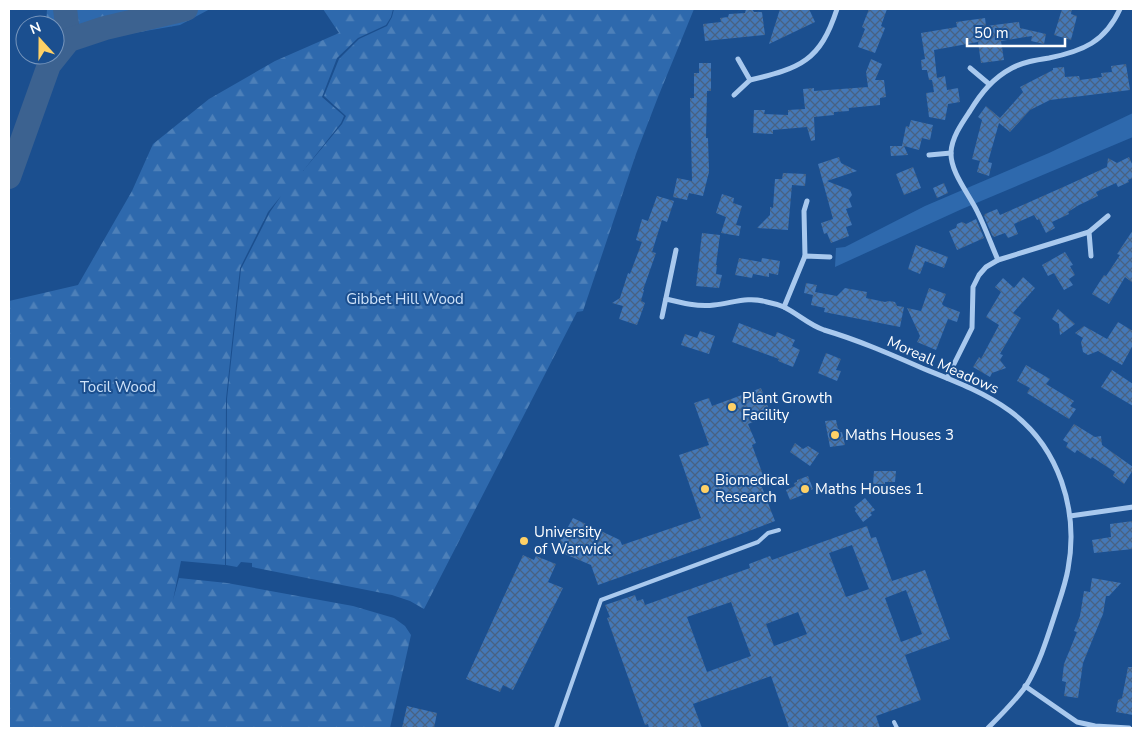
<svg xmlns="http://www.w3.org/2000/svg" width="1142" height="737" font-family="'Nunito Sans',sans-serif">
<defs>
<pattern id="forest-firs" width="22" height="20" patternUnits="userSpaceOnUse" patternTransform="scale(1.25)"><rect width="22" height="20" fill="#2e69ad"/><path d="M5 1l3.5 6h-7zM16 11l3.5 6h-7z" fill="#4d80b9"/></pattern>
<pattern id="building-cross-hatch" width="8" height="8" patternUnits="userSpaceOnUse" patternTransform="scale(1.25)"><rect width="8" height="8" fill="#4478b7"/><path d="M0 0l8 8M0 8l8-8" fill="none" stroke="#486282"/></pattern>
</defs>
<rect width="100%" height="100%" fill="#1b4f8f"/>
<!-- green -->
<polygon fill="#2e69ad" points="1133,113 1133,137 962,209 835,267 836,248 845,247 925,206 1049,153"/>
<!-- forest -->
<g fill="url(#forest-firs)">
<polygon points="47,9 210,9 180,25 105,38 67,51 55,49 55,25 46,25"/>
<polygon points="323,9 393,9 391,17 386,25 358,38 337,58 322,97 344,116 341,123 303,171 342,124 346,116 324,96 339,59 359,39 387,26 392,17 394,9 694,9 658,97 636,154 583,311 577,312 424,609 410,601 392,595 252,567 252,563 241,562 237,567 226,565 227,399 241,269 270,212 281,196 268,212 240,268 226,399 225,565 181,561 173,600 179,578 227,583 353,606 394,618 405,626 411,635 390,728 9,728 9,301 78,285 132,191 153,144 209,99 275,61 339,33"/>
</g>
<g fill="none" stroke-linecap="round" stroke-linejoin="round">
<!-- river -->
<g stroke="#3c6290" stroke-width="24">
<polyline points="65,9 69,40"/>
<polyline points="9,177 49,65 69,40 105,28 186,9"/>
</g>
</g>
<!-- building -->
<g fill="url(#building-cross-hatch)" fill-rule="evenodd">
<polygon points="746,9 752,9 754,12 762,12 765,35 705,41 703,24 721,22 720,18 728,17 729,14 745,13"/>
<polygon points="780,9 809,9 815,22 769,44"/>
<polygon points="869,9 887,9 881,26 885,28 875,53 858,47 865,29 862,27"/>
<polygon points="1062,9 1072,9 1071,14 1077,16 1071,40 1054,35"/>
<polygon points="985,18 986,26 1019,22 1020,28 1046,34 1044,44 1031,41 1032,36 1001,41 1004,60 981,63 978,42 934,50 937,78 945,76 947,90 958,88 960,102 948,104 945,120 929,117 926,93 934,92 932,80 929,80 927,70 922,70 921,60 925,59 921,33 957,27 956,22"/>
<polygon points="871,59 882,64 875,80 884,80 886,97 880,98 880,105 849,108 849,111 834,112 834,115 814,117 815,140 811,141 807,127 773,130 773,134 753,133 754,110 765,110 764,114 788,115 788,110 805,109 803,89 814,88 814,91 868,87 866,72"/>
<polygon points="699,63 711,63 711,91 707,91 706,138 708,138 709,172 703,196 689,193 687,200 673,197 677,178 692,181 690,98 694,98 694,73 699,73"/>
<polygon points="1126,64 1130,90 1050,100 1030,110 1010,132 999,123 988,162 992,163 989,176 977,172 980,161 972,159 982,120 978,117 986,106 1000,118 1023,92 1020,87 1053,70 1053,68 1064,67 1065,77 1079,76 1080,80 1102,77 1101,73 1112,72 1111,66"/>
<polygon points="911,120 933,125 930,140 922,138 919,150 904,146 908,155 891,156 890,146 902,146 906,126 909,127"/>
<polygon points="839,157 841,163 857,171 827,181 850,190 852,195 849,199 852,207 846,209 852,225 846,227 849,236 831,243 827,233 824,234 821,223 833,219 818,164"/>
<polygon points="1129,157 1133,166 1133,178 1128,180 1129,182 1118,187 1116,183 1096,192 1098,196 1079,205 1068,212 1069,214 1052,222 1055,228 1046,233 1039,219 1037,220 1034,215 1014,224 1018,234 1008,238 1005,233 994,237 992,235 984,216 985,214 997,209 1000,215 1070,184 1107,167 1108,158 1117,163"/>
<polygon points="913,167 921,188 904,195 896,174"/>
<polygon points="783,173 806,174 805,186 792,185 788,230 757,228 770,215 770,207 773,208 775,179 782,179"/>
<polygon points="944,183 948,193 937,198 933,188"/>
<polygon points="722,194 734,198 733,203 742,206 736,225 741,226 739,236 721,233 726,217 716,213"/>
<polygon points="657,196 674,201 667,222 662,220 652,252 656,253 643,290 644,290 641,301 645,303 637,325 619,319 623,306 612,303 620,298 628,273 630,274 642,242 636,240 642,219 648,221"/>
<polygon points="976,219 984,238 957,250 949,231 956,228 957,224 962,222 966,224"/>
<polygon points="1133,230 1133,283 1125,277 1109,304 1092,294 1104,275 1106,276 1120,255 1117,254"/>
<polygon points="702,233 720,235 716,265 717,265 716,274 722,275 719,288 696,286"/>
<polygon points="916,245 948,257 944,268 925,261 920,274 908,269"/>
<polygon points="1065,252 1073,265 1070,266 1075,275 1069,279 1073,285 1064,290 1054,273 1048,276 1042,265"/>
<polygon points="739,258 761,262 762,258 780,261 778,275 769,273 769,277 753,274 752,278 735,275"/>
<polygon points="1023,277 1035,288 1013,313 1021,318 1000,354 1003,355 1000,360 1006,368 992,373 990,377 973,367 979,357 981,359 999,325 986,317 1001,292 995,287 1003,278 1014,288"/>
<polygon points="806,283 817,285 815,292 837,296 845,288 867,292 866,298 885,302 889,301 895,302 897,306 904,307 900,327 824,312 825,308 811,305 813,295 804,293"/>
<polygon points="929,288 946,294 942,304 944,306 960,312 957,322 948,319 936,350 917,342 920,336 907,308 921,311"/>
<polygon points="1058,309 1075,324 1060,335 1059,324 1052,319"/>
<polygon points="1118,322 1133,331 1133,345 1122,365 1098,351 1088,355 1083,352 1081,342 1083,338 1075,333 1084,326 1107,339"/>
<polygon points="739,323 775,337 777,332 795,340 792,346 800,350 793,367 778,361 779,359 732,342"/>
<polygon points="700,331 715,336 709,354 681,345 685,334 697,338"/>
<polygon points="826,353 841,359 836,370 841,371 837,381 818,373"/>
<polygon points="1026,365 1050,379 1046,384 1074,401 1070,406 1076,409 1069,419 1027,393 1030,388 1017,381"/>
<polygon points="1112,370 1133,384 1133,406 1101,387"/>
<polygon points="761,388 771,415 748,424 756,443 752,445 763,475 758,477 775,521 736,536 598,585 591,565 555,550 573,518 620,540 622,545 701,518 679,455 709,445 694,403 709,398 712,406"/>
<polygon points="836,420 838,429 839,429 840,432 842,432 845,445 830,447 825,421"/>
<polygon points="1074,424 1095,437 1101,436 1102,445 1133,467 1133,470 1124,484 1113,476 1115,472 1092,457 1091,459 1077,450 1075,453 1066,447 1068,443 1063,440"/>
<polygon points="795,443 803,449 808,446 819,453 810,466 790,452"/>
<polygon points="874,471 896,471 895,482 885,482 885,484 873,484"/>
<polygon points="808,476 813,489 809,491 810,492 790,500 786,490 795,486 794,483 797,482 797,480"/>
<polygon points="865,498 875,510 870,513 872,515 863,522 855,511 856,509 854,507"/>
<polygon points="1133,521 1133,549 1094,553 1092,540 1111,537 1110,524"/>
<path d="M 867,526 L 871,538 L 876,537 L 892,581 L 925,570 L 950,639 L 905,655 L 921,700 L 876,716 L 880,728 L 789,728 L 771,676 L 693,704 L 702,728 L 649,728 L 648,724 L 645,725 L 607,618 L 610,617 L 605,605 L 635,595 L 637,601 L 643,599 L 645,605 L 750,568 L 749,564 L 770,556 L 772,560 ZM 852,545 L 869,589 L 846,597 L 829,553 ZM 906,590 L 922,634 L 901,642 L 885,598 ZM 731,602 L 751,656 L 707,672 L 687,617 ZM 798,612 L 807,634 L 774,646 L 766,624 Z"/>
<polygon points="523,555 534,560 536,556 556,564 548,582 563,588 513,690 503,685 500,692 466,679"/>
<polygon points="1092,578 1121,583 1109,596 1106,596 1103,614 1083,663 1078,698 1064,696 1066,682 1062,681 1064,664 1077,632 1074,631 1080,616 1084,591 1090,592"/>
<polygon points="1128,667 1133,667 1133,715 1116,712 1118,700 1122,698"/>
<polygon points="407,706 437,713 434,728 402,728"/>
</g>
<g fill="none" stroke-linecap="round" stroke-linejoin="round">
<!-- lane -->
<g stroke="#a9c9ee" stroke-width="4">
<polyline points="894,722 897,728"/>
<polyline points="556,728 601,600 758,542 768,533 779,530"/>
</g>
<!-- street -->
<g stroke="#a9c9ee" stroke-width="5">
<polyline points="970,68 989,84"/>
<path d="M 750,80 C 801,68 820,61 837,9"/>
<polyline points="734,95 750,80 738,59"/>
<polyline points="929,155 951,153"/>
<polyline points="805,256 804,211 807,201"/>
<polyline points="1091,256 1089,232 1108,216"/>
<path d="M 998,260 C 991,244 985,227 977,211 C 969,194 950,172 951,152 C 952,137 962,123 970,111 C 981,93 993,78 1012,68 C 1023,62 1036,60 1049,58 C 1083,51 1105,42 1120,9"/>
<path d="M 666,299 C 682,303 698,307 714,305 C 733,303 748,296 767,302 C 772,303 779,305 784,307 C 798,314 809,325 824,330 C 858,340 890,354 922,368 C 952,380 984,392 1010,411 C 1059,447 1079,510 1068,569 C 1066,581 1062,593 1058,605 C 1049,632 1041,661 1026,686 C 1015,701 1001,715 988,728"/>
<polyline points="784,307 805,256 830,257"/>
<polyline points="662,317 676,250"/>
<polyline points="947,378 972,328 973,287 979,275 986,267 998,260 1089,232"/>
<polyline points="1070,516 1133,507"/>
<polyline points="1025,686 1077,722 1095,726 1129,728"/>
</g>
</g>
<!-- markers -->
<g fill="#ffd166" stroke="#1b4f8f" stroke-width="2">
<circle cx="732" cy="407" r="5"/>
<circle cx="835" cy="435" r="5"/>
<circle cx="705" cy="489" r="5"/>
<circle cx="805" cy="489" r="5"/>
<circle cx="524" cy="541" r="5"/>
</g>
<g text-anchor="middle" stroke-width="4" stroke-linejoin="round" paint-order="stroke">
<!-- park labels -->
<g font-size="15" fill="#cfe3fa" stroke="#1b4f8f">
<text x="405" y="304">Gibbet Hill Wood</text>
<text x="118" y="392">Tocil Wood</text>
</g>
<!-- street labels -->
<g font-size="15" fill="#fff" stroke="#1b4f8f">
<text transform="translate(943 365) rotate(24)" y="5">Moreall Meadows</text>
</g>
<!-- poi labels -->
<g font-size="15" fill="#fff" stroke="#1b4f8f" text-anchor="start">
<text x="742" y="403">Plant Growth<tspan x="742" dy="17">Facility</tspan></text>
<text x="845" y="440">Maths Houses 3</text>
<text x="715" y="485">Biomedical<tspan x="715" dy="17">Research</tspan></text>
<text x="815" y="494">Maths Houses 1</text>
<text x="534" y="537">University<tspan x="534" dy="17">of Warwick</tspan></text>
</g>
</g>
<!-- border -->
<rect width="1142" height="737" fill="none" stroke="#ffffff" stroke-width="20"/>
<!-- north arrow -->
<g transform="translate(40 40) rotate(339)"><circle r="24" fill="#1b4f8f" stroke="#7695bc"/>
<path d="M0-4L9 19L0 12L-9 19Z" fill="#ffd166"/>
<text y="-8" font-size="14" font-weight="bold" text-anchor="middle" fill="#ffffff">N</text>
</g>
<!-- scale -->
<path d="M967 38v8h98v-8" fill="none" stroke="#ffffff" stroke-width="2.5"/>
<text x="974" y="38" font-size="15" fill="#ffffff" stroke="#1b4f8f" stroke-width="4" paint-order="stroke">50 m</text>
</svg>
